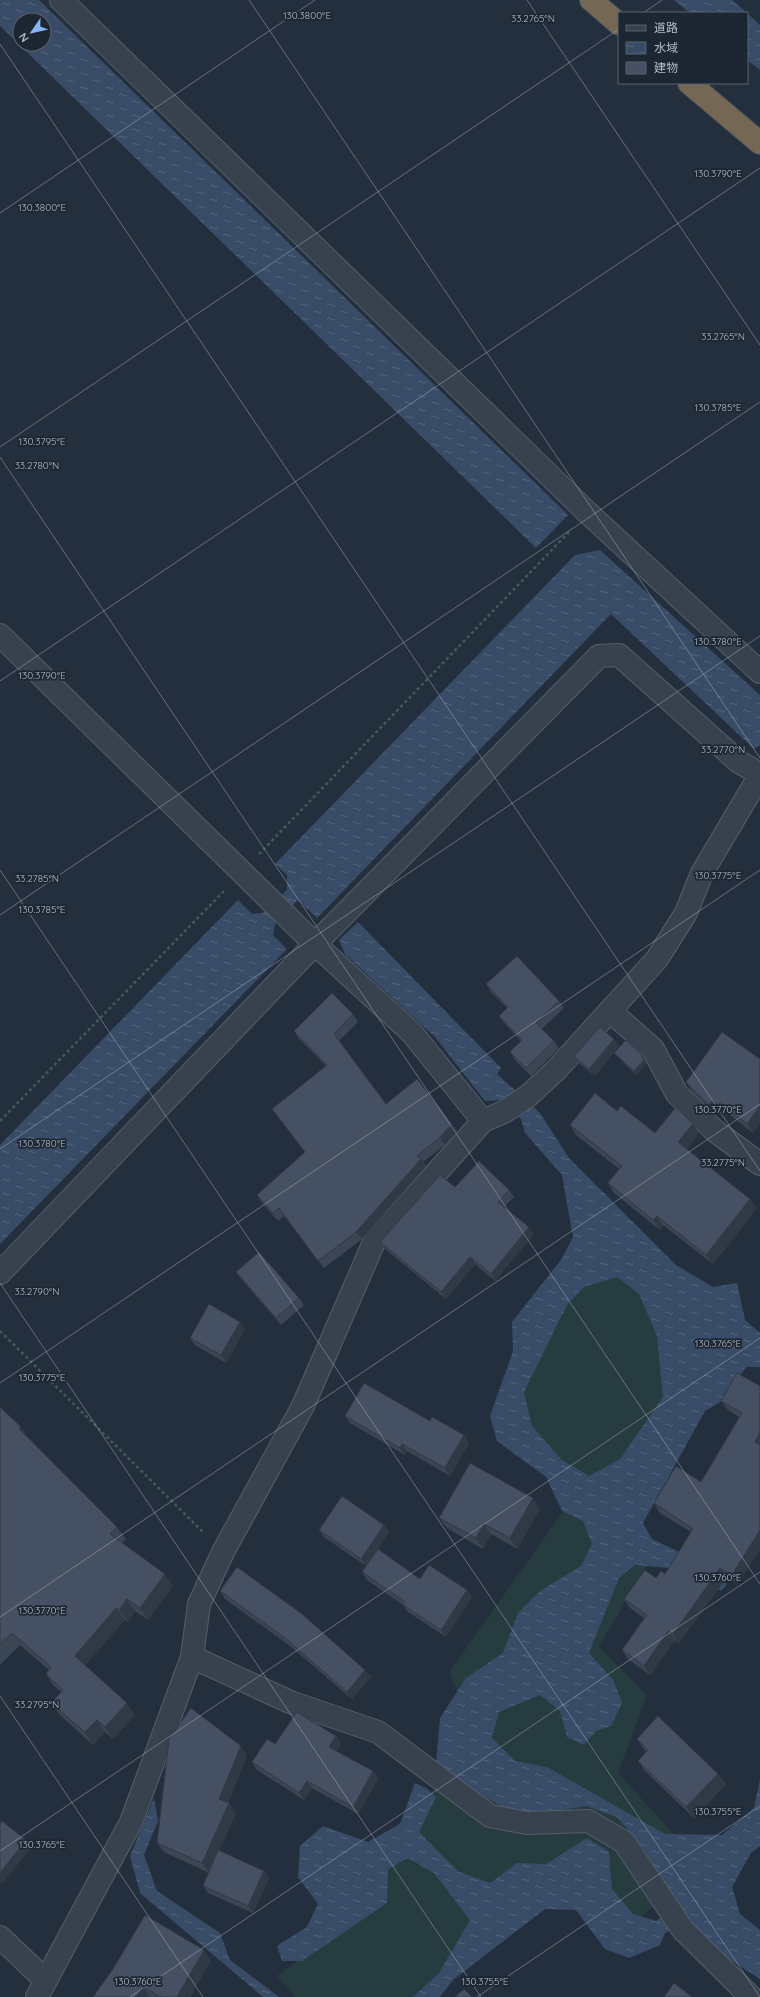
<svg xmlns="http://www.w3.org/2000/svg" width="760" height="1997" font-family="Quicksand,'Noto Sans JP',sans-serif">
<defs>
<pattern id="water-ripples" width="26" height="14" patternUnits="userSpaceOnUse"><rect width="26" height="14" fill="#394c67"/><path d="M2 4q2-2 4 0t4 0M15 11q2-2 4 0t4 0" fill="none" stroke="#53647b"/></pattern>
</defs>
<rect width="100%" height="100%" fill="#242f3e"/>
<!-- grass -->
<polygon fill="#263c3f" points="606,1211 747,1340 626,1525 654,1554 599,1646 647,1696 618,1773 700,1863 610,1945 557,1872 421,1997 295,1997 277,1976 379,1900 371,1858 478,1741 449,1672 572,1499 507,1401"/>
<!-- water -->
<g fill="url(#water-ripples)" fill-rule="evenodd">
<path d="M 0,0 L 39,0 L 568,515 L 536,548 L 0,26 ZM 20,20 L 44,20 L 44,44 L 20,44 Z"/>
<polygon points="674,0 732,0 747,13 690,13"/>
<polygon points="747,13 760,25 760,70 747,60"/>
<polygon points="600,550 760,695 760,745 754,749 611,614 317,918 298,900 275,924 273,935 287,949 0,1244 0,1145 238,900 252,914 263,913 287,890 287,875 275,864 575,555"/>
<path d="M 358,922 L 501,1068 L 497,1074 L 540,1113 L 569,1158 L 676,1265 L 713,1287 L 737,1283 L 745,1320 L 760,1333 L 760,1367 L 746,1367 L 722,1401 L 705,1411 L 643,1523 L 652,1539 L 690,1557 L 727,1584 L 721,1591 L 692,1570 L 635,1565 L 619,1578 L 589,1653 L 613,1680 L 622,1703 L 611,1726 L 596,1731 L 584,1745 L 567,1737 L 560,1711 L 540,1695 L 499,1712 L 492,1738 L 515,1761 L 547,1767 L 665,1834 L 722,1835 L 754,1808 L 760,1780 L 760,1846 L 751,1853 L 732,1887 L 740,1914 L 760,1930 L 760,1979 L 723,1955 L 685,1922 L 665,1933 L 660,1945 L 629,1958 L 605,1949 L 576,1910 L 545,1909 L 453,1980 L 440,1997 L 413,1997 L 439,1973 L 470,1920 L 434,1873 L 408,1858 L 388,1869 L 387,1903 L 302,1961 L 282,1961 L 277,1946 L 307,1927 L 318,1904 L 298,1877 L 300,1846 L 323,1826 L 368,1842 L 400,1824 L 415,1783 L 426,1788 L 436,1797 L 419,1832 L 459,1872 L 490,1883 L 517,1863 L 546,1864 L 587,1838 L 609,1852 L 612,1889 L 633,1914 L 656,1921 L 678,1907 L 644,1849 L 617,1817 L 586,1806 L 532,1815 L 502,1807 L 443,1772 L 436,1764 L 440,1718 L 466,1678 L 503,1653 L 518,1613 L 540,1591 L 581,1566 L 592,1544 L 583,1521 L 562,1511 L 546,1477 L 497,1441 L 490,1416 L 513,1351 L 512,1322 L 561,1260 L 573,1237 L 562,1175 L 525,1133 L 521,1119 L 503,1100 L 485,1101 L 435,1037 L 345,954 L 339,940 ZM 617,1277 L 639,1294 L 657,1336 L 663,1397 L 620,1459 L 589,1476 L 562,1460 L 532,1426 L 524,1392 L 567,1305 L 584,1287 Z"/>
<polygon points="154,1798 158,1821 144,1855 157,1891 220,1933 230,1960 279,1997 263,1997 140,1893 130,1856"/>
</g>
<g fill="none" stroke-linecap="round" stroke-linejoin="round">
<!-- street casing -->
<g stroke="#565f6c" stroke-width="24">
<g id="street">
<polyline points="61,0 588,513 760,672"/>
<polyline points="0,635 315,944 412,1033 483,1121"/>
<polyline points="610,1011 653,1049 677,1094 715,1131 760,1164"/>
<polyline points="0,1273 315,944 599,656 619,655 739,762 760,774"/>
<polyline points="192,1657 290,1702 378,1732 490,1816 527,1823 588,1821 624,1842 683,1930 751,1997"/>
<polyline points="0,1937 45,1980"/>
<polyline points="37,1997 131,1822 192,1657 199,1604 223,1552 303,1406 374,1242 483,1121 504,1112 528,1096 557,1069 657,959 686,913 702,873 760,775"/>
</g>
</g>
<!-- highway casing -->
<g stroke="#434c59" stroke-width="24">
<g id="highway">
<polyline points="591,0 619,24"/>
<polyline points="689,83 760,143"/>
</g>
</g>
<!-- path -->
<g stroke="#44595c" stroke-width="2.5" stroke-dasharray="3 3" stroke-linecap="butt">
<polyline points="259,854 571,530"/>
<polyline points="0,1121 224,891"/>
<polyline points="0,1331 204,1533"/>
</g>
<!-- street -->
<use href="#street" stroke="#38414e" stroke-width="22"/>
<!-- highway -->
<use href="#highway" stroke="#746855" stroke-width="22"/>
</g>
<!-- wall -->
<g fill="#3b4654">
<polygon points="486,984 559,1001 564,1008 542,1029 554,1041 559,1048 531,1076 515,1060 510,1052 521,1041 504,1023 499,1016 507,1008 491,992"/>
<polygon points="353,1014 358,1022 339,1041 386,1104 452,1124 457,1131 445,1145 423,1162 426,1166 362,1239 324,1268 284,1216 278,1221 262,1203 257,1195 305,1152 272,1109 326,1066 299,1039 294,1031"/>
<polygon points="614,1039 619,1046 595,1076 579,1063 574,1056"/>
<polygon points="614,1053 643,1057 647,1063 636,1075"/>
<polygon points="760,1059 760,1123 753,1133 726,1112 725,1114 718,1110 715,1114 692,1091 686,1082"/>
<polygon points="617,1111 655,1133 699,1133 687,1149 750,1199 757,1208 713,1264 663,1225 660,1230 614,1193 608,1183 619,1169 576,1135 570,1125"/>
<polygon points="455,1187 509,1190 514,1197 504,1207 534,1234 495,1281 475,1264 446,1299 385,1249 380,1242"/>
<polygon points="236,1272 299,1298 304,1305 281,1325 241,1279"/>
<polygon points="245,1329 226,1363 195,1345 190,1338"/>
<polygon points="760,1386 738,1584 727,1577 679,1643 675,1640 650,1675 628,1659 622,1650 644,1618 630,1608 624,1599 656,1578 665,1574 691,1532 660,1513 654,1503 701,1482 739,1417 728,1410 721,1401"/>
<polygon points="0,1407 28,1437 117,1527 126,1539 122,1543 173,1586 148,1620 135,1611 128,1622 125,1620 85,1665 135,1715 113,1739 105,1732 93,1745 60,1715 51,1703 61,1692 54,1686 46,1674 49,1670 20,1645 0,1665"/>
<polygon points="345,1416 430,1421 464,1435 469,1443 450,1476 407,1451 405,1455 350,1423"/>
<polygon points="540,1509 517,1549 491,1534 483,1549 447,1528 439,1518"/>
<polygon points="384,1525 389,1532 369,1563 420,1579 472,1597 446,1637 408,1612 403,1605 367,1580 362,1572 366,1566 324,1537 319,1530"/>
<polygon points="220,1591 365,1670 371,1677 352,1699 290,1646 225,1599"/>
<polygon points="336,1736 341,1744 336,1751 373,1771 378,1779 358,1814 312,1788 304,1800 257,1770 252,1762 275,1744"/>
<polygon points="637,1739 718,1774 726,1784 694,1818 645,1771 638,1761 646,1752"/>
<polygon points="247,1755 228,1803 229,1803 236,1813 219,1851 264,1871 269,1878 253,1913 208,1893 203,1886 209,1873 164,1852 157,1843"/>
<polygon points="211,1960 190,1997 93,1997"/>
</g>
<!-- shaded-wall -->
<g fill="#303945">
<polygon points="614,1039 619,1046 595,1076 589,1069"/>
<polygon points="640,1053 647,1063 636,1075 634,1071"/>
<polygon points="712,1101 718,1110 715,1114 709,1105"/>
<polygon points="720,1103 726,1112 725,1114 718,1105"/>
<polygon points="760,1106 760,1123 753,1133 747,1124"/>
<polygon points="452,1124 457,1131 445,1145 440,1137"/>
<polygon points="693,1124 699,1133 685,1151 678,1142"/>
<polygon points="421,1159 426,1166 362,1239 356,1232"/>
<polygon points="750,1199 757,1208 713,1264 706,1255"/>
<polygon points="657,1216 663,1225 660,1230 653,1220"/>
<polygon points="529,1227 534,1234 495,1281 491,1274"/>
<polygon points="470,1257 475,1264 446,1299 441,1292"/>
<polygon points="240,1322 245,1329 226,1363 221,1355"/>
<polygon points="21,1427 29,1439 19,1429"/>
<polygon points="760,1432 760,1449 755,1442"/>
<polygon points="464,1435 469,1443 450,1476 445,1468"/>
<polygon points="402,1444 407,1451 405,1455 400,1448"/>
<polygon points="533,1498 540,1509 517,1549 510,1538"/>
<polygon points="484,1524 491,1534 483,1549 476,1538"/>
<polygon points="384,1525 389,1532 366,1566 361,1559"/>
<polygon points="760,1530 760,1550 738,1584 732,1575"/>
<polygon points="720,1568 727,1577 679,1643 673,1634"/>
<polygon points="165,1574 173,1586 148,1620 140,1608"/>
<polygon points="467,1590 472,1597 446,1637 441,1630"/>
<polygon points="127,1599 135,1611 128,1622 119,1610"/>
<polygon points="116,1608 125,1620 83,1668 75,1656"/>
<polygon points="668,1631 675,1640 650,1675 644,1666"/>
<polygon points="365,1670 371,1677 352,1699 347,1692"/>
<polygon points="127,1703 135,1715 113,1739 105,1727"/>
<polygon points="97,1720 105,1732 93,1745 85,1732"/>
<polygon points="336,1736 341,1744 334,1754 329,1747"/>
<polygon points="241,1746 247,1755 226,1808 219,1799"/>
<polygon points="373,1771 378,1779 358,1814 353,1807"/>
<polygon points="718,1774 726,1784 694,1818 686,1807"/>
<polygon points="307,1781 312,1788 304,1800 299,1793"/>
<polygon points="229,1803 236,1813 209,1873 202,1863"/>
<polygon points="26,1840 32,1847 2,1884 0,1881 0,1873"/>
<polygon points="264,1871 269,1878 253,1913 248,1906"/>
<polygon points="204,1950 211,1960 190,1997 177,1997"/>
<polygon points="143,1987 150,1997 136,1997"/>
</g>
<!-- building -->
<g fill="#455162" stroke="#303945">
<polygon points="517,956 559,1001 536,1023 554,1041 526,1068 510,1052 522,1040 499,1016 508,1007 486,984"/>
<polygon points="332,993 353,1014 334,1034 386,1104 417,1079 452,1124 440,1137 417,1156 421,1159 356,1232 318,1261 279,1208 273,1213 257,1195 305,1152 272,1109 327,1065 294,1031"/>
<polygon points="600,1027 614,1039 589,1069 574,1056"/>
<polygon points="722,1032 760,1059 760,1106 747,1124 720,1103 718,1105 712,1101 709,1105 686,1082"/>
<polygon points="626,1040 640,1053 644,1060 634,1071 614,1053"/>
<polygon points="595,1093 617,1111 621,1106 655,1133 676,1107 693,1124 678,1142 750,1199 706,1255 657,1216 653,1220 608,1183 622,1166 570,1125"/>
<polygon points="479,1161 509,1190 498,1202 529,1227 491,1274 470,1257 441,1292 380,1242 440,1175 455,1187"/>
<polygon points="259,1252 299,1298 276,1318 236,1272"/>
<polygon points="209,1304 240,1322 221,1355 190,1338"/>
<polygon points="737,1373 760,1386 760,1432 755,1442 760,1445 760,1530 732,1575 720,1568 673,1634 668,1631 644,1666 622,1650 647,1615 624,1599 645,1570 656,1578 661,1571 665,1574 693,1529 654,1503 676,1466 701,1482 742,1413 721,1401"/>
<polygon points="364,1383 430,1421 432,1417 464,1435 445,1468 402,1444 400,1448 345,1416"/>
<polygon points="0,1407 21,1427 19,1429 117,1527 110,1534 165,1574 140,1608 127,1599 119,1610 116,1608 75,1656 127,1703 105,1727 97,1720 85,1732 51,1703 63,1690 46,1674 51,1667 12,1633 0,1644"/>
<polygon points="470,1463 533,1498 510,1538 484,1524 476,1538 439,1518"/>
<polygon points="342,1496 384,1525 361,1559 319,1530"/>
<polygon points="378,1549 420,1579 429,1565 467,1590 441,1630 403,1605 405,1602 362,1572"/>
<polygon points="237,1567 302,1614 365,1670 347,1692 285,1638 220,1591"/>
<polygon points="191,1708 241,1746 219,1799 229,1803 202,1863 157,1843 169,1739"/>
<polygon points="297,1712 336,1736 329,1747 373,1771 353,1807 307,1781 299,1793 252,1762 267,1739 275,1744"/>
<polygon points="658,1716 718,1774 686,1807 638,1761 648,1750 637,1739"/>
<polygon points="2,1821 26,1840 0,1873 0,1824"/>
<polygon points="218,1850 264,1871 248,1906 203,1886"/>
<polygon points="145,1915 204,1950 177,1997 161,1997 143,1987 136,1997 93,1997 113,1969"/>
<polygon points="674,1983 692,1997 664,1997"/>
<polygon points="464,1989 472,1997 455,1997"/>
</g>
<!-- ticks -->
<path fill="none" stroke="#b4bcc9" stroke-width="1" stroke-opacity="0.45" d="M 249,0 L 760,758M 527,0 L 760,345M 643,13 L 662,0M 0,44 L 760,1171M 0,213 L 315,0M 0,447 L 619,29M 0,457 L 760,1584M 0,681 L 760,168M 0,870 L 760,1997M 0,915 L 760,402M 0,1149 L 760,636M 0,1283 L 481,1997M 0,1383 L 760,870M 0,1617 L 760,1104M 0,1696 L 203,1997M 0,1851 L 760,1338M 130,1997 L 760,1572M 477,1997 L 760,1806"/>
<g font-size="10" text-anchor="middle" fill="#b4bcc9" stroke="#1d2633" stroke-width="3.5" stroke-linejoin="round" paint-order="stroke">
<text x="307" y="19">130.3800°E</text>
<text x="533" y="22">33.2765°N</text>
<text x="718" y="177">130.3790°E</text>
<text x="42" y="211">130.3800°E</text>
<text x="723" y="340">33.2765°N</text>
<text x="718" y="411">130.3785°E</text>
<text x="42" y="445">130.3795°E</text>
<text x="37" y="469">33.2780°N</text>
<text x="718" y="645">130.3780°E</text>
<text x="42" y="679">130.3790°E</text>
<text x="723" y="753">33.2770°N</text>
<text x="718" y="879">130.3775°E</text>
<text x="37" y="882">33.2785°N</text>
<text x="42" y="913">130.3785°E</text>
<text x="718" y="1113">130.3770°E</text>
<text x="42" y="1147">130.3780°E</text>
<text x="723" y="1166">33.2775°N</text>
<text x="37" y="1295">33.2790°N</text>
<text x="718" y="1347">130.3765°E</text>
<text x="42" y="1381">130.3775°E</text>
<text x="718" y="1581">130.3760°E</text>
<text x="42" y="1614">130.3770°E</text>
<text x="37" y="1708">33.2795°N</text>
<text x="718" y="1815">130.3755°E</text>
<text x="42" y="1848">130.3765°E</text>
<text x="138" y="1985">130.3760°E</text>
<text x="485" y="1985">130.3755°E</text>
</g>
<!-- legend -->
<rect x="618" y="12" width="130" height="72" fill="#1d2633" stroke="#59626f"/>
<rect x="626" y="25" width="20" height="6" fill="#38414e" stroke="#59626f"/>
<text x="654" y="32" font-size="12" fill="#b4bcc9">道路</text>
<rect x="626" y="42" width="20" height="12" fill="url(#water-ripples)" stroke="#59626f"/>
<text x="654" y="52" font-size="12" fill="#b4bcc9">水域</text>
<rect x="626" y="62" width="20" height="12" fill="#455162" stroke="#59626f"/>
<text x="654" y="72" font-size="12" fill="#b4bcc9">建物</text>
<!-- north arrow -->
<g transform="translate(32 32) rotate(236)"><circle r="19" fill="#1d2633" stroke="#59626f"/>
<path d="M0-3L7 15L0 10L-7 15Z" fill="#8ab4f8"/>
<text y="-6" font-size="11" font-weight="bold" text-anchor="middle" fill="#b4bcc9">N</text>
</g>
</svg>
